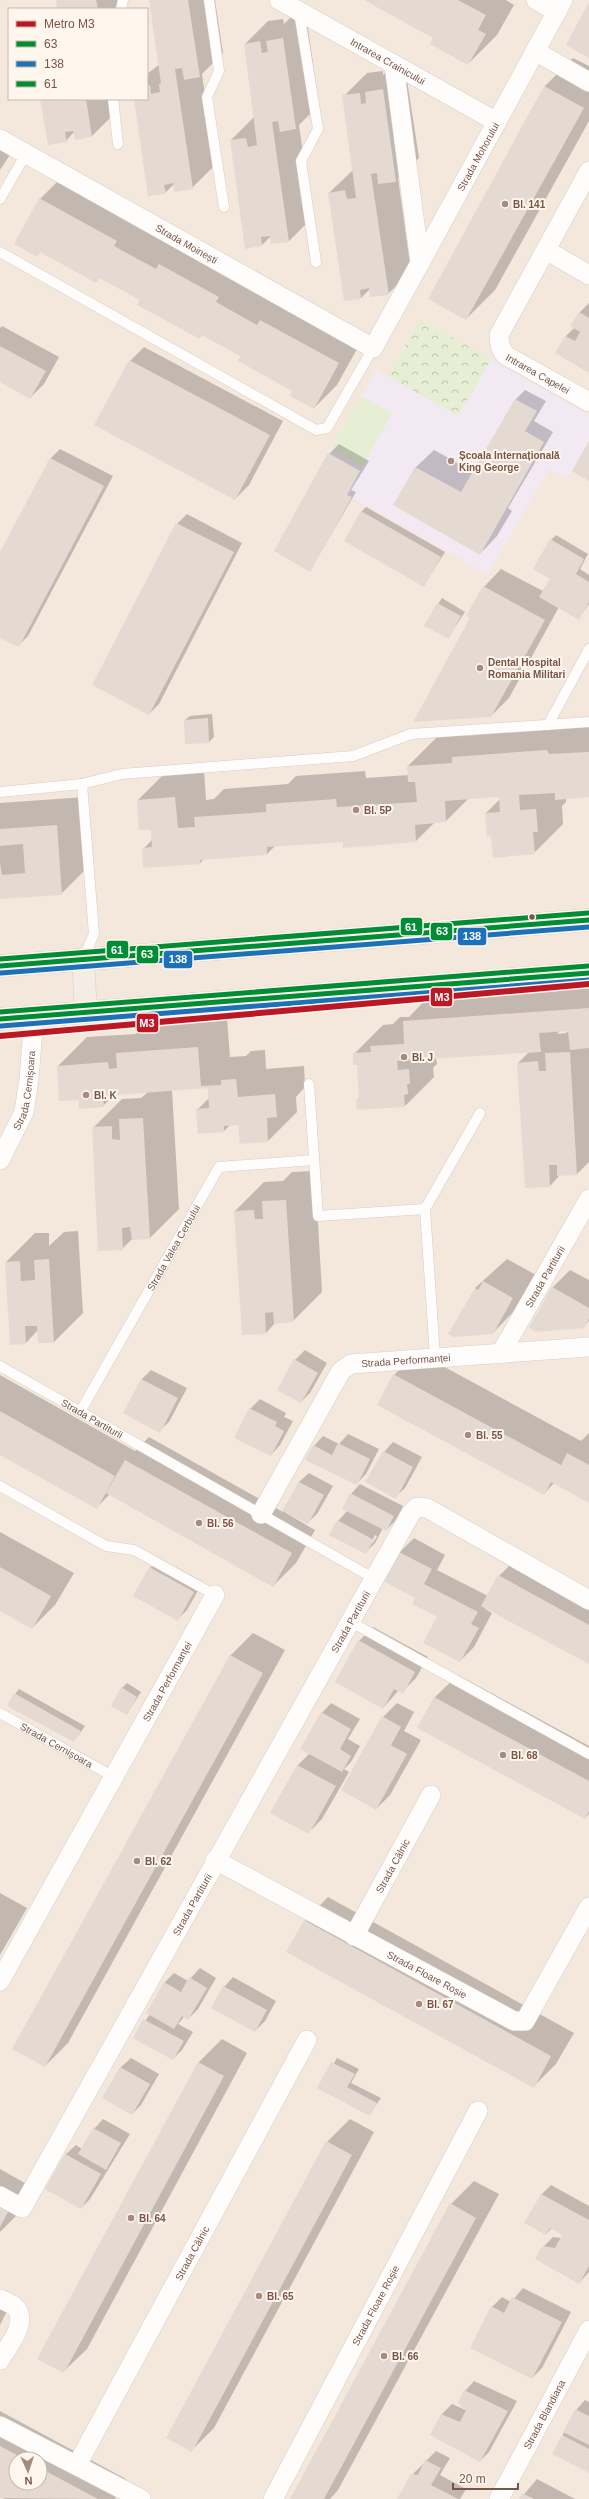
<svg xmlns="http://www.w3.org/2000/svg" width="589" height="2499" font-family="Helvetica,sans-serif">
<defs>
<pattern id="park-crowns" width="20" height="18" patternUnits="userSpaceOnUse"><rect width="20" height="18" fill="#e6efd4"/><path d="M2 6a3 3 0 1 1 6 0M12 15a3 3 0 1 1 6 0" fill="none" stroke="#bfc4ae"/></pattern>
</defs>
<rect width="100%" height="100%" fill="#f8f2eb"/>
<!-- residential -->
<path fill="#f4e7db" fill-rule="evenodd" d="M 0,0 L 589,0 L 589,2499 L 0,2499 ZM 9,9 L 147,9 L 147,99 L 9,99 ZM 16,2459 L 40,2459 L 40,2483 L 16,2483 Z"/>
<!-- education -->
<polygon fill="#f3e9f3" points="491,359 589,415 589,441 567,479 549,469 488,575 347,495 328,453 376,369 458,416"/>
<!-- park -->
<polygon fill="url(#park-crowns)" points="420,319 491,359 458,416 388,376"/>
<!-- garden -->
<polygon fill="#e6efd4" points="361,396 392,413 362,467 331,449"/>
<!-- shadow -->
<g fill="#0003" fill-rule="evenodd">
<polygon points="57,0 123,0 114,9 58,9"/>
<polygon points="150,0 215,0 223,53 202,74 215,165 192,188 174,184 165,193 135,99 147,99 147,74 160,64"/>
<polygon points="366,0 506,0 514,5 497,35 468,64 434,38"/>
<polygon points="306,15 319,105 299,125 312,218 289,241 271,236 262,245 231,140 254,117 245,44 268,21 283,19 284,24 290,18"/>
<polygon points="573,58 589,66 589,121 495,290 466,319 544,87"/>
<polygon points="405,67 419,158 398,178 411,271 388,294 370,289 361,298 329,193 353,170 344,96 367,73 383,71 383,75 389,69"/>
<polygon points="41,99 113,99 115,113 92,136 76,139 74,132 66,141"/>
<polygon points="0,130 19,141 0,170"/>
<polygon points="63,176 362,340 337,385 314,408 294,390 242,355 203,334 199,338 141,300 100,277 96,282 41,251 37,255 40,199"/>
<polygon points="589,303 589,372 566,336 574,328 580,312"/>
<polygon points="2,326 59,357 44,384 30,398 0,381 0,328"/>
<polygon points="144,347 283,421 249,485 235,499 130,361"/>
<polygon points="525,390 546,401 534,421 553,432 508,508 512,511 497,536 480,554 394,505 416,467 434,450 474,472 516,399"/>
<polygon points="339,444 369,461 351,490 356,492 310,570 329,454"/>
<polygon points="60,449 113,476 28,636 18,646 0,637 0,554 50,459"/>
<polygon points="366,507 445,552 424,585 361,512"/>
<polygon points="187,514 242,543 159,704 149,714 177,524"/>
<polygon points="556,535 588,554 580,569 589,575 589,604 578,619 559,607 509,698 491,716 471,618 484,587 501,569 543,591 551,578 551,540"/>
<polygon points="442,598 465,612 448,638 425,625"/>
<polygon points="212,714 214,737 209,742 186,743 185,720 190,716"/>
<polygon points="589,725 589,796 566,798 566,802 562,806 563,824 534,853 492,835 486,813 500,799 500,796 469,798 446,821 435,822 416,841 344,841 275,846 267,854 205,858 200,863 143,849 153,839 152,829 138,800 167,771 204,769 206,800 214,799 224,789 288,784 296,776 365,771 366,778 409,775 408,766 437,737 475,735 482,728"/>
<polygon points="85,797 90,865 61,894 0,898 0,803"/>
<path d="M 589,981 L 589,1162 L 577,1174 L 560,1175 L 550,1186 L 518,1063 L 530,1051 L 436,1058 L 437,1064 L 433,1068 L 434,1077 L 405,1106 L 357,1100 L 360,1097 L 358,1064 L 354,1054 L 383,1025 L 393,1024 L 400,1017 L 409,1017 L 433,992 ZM 570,1030 L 566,1033 L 557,1034 L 560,1031 Z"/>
<polygon points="227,1018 230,1057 246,1056 251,1051 265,1050 266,1069 304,1066 305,1087 296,1097 297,1112 268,1141 239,1123 231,1124 224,1131 197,1110 209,1098 208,1087 172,1090 179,1209 150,1238 132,1239 122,1249 93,1128 122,1099 141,1098 148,1092 115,1094 103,1106 80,1099 58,1066 87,1037 136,1034 146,1024"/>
<polygon points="315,1171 322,1292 293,1321 276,1322 266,1333 235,1211 264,1182 283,1181 292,1172"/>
<polygon points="78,1231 83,1313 54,1342 38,1330 25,1344 6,1262 35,1233 49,1233 49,1246 64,1232"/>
<polygon points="507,1259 536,1275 516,1309 493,1333 475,1288"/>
<polygon points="570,1270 589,1280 589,1321 583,1327 552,1288"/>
<polygon points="305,1350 327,1363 310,1393 301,1402 278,1389 295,1360"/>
<polygon points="417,1352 581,1441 589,1433 589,1502 554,1483 544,1494 394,1375"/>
<polygon points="151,1370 187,1388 169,1422 159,1431 124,1413 142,1379"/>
<polygon points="0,1375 135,1451 149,1437 283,1512 299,1482 309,1473 333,1486 317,1514 307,1523 286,1512 286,1513 315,1530 296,1563 273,1586 110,1494 96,1508 0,1454"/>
<polygon points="260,1399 286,1413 284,1417 293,1421 280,1445 271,1455 250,1409"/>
<polygon points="348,1434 379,1449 366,1474 356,1484 314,1446 323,1436 339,1444"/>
<polygon points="393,1442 422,1457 405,1488 395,1497 384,1452"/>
<path d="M 360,1484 L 403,1506 L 396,1520 L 386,1530 L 383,1528 L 375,1543 L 365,1553 L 338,1521 L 348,1510 L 351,1494 ZM 375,1535 L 377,1536 L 373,1543 L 371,1543 Z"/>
<polygon points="0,1532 74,1573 55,1605 32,1628 0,1610"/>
<polygon points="414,1538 445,1555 437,1570 488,1596 499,1576 522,1553 589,1589 589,1663 486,1607 485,1609 492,1613 474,1647 460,1661 438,1617 416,1598 385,1581 400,1552"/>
<polygon points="159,1558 203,1582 187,1610 178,1619 150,1568"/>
<polygon points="373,1627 428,1657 416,1678 402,1692 399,1690 383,1708 359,1641"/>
<polygon points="253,1633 285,1650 68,2043 45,2066 230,1656"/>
<polygon points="458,1675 589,1746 589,1814 585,1818 434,1698"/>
<polygon points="127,1683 141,1692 127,1714 122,1688"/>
<polygon points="19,1689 85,1726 78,1736 73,1741 15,1694"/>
<polygon points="331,1703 360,1719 348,1739 360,1746 351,1762 344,1769 349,1772 322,1819 308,1833 271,1813 298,1765 310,1753 322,1713"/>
<polygon points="397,1703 414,1712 404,1731 421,1740 390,1795 376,1809 383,1717"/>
<polygon points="0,1893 27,1908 0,1955"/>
<polygon points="328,1897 574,2033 556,2064 533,2087 305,1921"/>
<polygon points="200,1968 216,1978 198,2009 188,2019 184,2017 178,2024 193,2032 182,2050 173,2059 134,2038 150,2014 165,1982 174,1973 188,1981"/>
<polygon points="233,1977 276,2001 265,2021 255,2031 224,1987"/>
<polygon points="222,2039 247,2053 87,2349 63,2372 38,2358 199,2062"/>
<polygon points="131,2058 159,2074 141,2105 132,2114 103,2097 121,2067"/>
<polygon points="337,2058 359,2069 351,2083 381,2098 369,2115 319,2088"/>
<polygon points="103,2119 130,2134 90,2199 81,2208 46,2189 66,2154 76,2145 82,2149 94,2129"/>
<polygon points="350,2119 374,2132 214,2428 191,2451 327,2142"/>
<polygon points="0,2169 32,2187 15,2217 0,2232"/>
<polygon points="474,2181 499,2194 338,2490 330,2499 291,2499 451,2204"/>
<polygon points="551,2185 589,2206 589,2272 579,2283 543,2247 553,2237 561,2238 563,2234 552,2228 546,2234 526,2223 542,2194"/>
<polygon points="523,2288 571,2312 542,2368 532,2378 492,2307 502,2297 511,2302"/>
<polygon points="0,2302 9,2307 0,2325"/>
<polygon points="474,2381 517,2401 489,2452 480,2461 431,2435 442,2414 452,2404 470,2412 465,2391"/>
<polygon points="585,2400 589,2402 589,2472 562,2436 576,2410"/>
<path d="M 0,2411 L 126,2479 L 115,2499 L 5,2499 L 0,2497 ZM 16,2459 L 40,2459 L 40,2483 L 16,2483 Z"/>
<polygon points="436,2451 450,2458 440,2475 466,2489 460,2499 398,2499 412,2475"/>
<polygon points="537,2479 575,2499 520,2499"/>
</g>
<!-- building -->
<g fill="#e5dad2">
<polygon points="56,0 96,0 98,9 57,9"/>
<polygon points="149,0 188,0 200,77 184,80 182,68 175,69 193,189 174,192 173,183 164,185 166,194 148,196 134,99 147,99 147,85 150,85 151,94 160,92 159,84 161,83"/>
<polygon points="364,0 458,0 486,15 478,30 486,34 468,65 430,44 433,38"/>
<polygon points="589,2 589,58 566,45"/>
<polygon points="283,38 296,129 280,132 278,121 272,122 289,242 271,244 270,236 261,237 262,246 245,249 230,140 246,138 248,147 257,145 244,44 260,41 262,53 268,52 266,41"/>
<polygon points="544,86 584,108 466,320 428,299"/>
<polygon points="383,89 396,182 378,184 377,173 371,174 389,295 370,297 369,288 360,290 361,299 344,301 328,193 345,190 347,199 356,198 342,95 360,93 361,104 366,103 365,92"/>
<polygon points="40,99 86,99 92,137 75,140 73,131 65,132 67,142 48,145"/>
<polygon points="39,198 117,241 114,246 156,269 159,264 219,297 216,302 257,325 260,320 339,363 314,409 290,396 292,391 238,361 240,356 202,335 200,339 137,305 140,300 99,278 96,283 40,252 37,257 14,244"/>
<polygon points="579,312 589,318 589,373 555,353 565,336 575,341 580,332 570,326"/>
<polygon points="0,346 46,371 30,399 0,382"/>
<polygon points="129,360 270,435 235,500 94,425"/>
<polygon points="515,399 537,411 525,431 544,442 480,555 393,505 415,467 461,492"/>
<polygon points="589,441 589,481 572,471"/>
<polygon points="328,453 360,471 347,495 352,497 310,572 274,551"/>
<polygon points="50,458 104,486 19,647 0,638 0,552"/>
<polygon points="361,511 441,557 424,587 344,541"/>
<polygon points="176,523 234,552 149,715 92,685"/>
<polygon points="550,539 584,559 576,574 589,582 589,602 579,620 539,597 550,579 533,569"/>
<polygon points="483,586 545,620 491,717 413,722 470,618 466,616"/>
<polygon points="437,603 461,616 449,639 424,626"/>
<polygon points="208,718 209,743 185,744 184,720"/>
<polygon points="547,750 549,754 589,752 589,797 555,800 555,793 519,795 520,810 536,809 538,832 533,832 535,854 493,858 491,836 487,837 485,813 500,812 499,797 445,801 446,822 415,825 416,842 343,848 343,842 267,847 267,855 200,860 200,864 143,868 142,848 152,847 151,830 139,830 137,800 175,797 178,828 195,827 194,817 266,812 266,804 336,799 337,807 417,802 415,782 408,782 407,766 452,763 452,757"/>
<polygon points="57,825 62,895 0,899 0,862 2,875 25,873 23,844 0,846 0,829"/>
<polygon points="589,1008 589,1048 570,1050 568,1031 539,1033 541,1052 397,1061 398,1070 409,1069 410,1084 407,1084 408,1094 404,1095 405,1107 357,1110 356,1100 359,1099 357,1065 353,1065 353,1053 371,1052 370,1046 404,1044 403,1021"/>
<polygon points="198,1047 201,1086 221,1085 221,1080 236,1079 238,1097 275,1094 277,1117 267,1118 268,1142 240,1144 238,1125 224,1126 224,1132 198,1134 196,1109 209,1108 208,1088 103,1096 104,1107 79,1109 79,1100 59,1101 57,1066 108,1062 109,1069 117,1068 116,1053"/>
<polygon points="570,1052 577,1175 557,1176 557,1165 549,1165 550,1187 525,1188 517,1063 538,1061 539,1071 546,1071 545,1053"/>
<polygon points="143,1118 150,1239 132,1240 130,1227 122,1228 123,1250 98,1251 92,1127 112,1126 112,1139 120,1140 119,1119"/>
<polygon points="286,1200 294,1322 274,1324 273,1312 265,1313 266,1334 242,1335 234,1211 254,1210 255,1219 263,1219 262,1201"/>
<polygon points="49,1259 54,1343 38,1343 37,1326 25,1326 26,1344 10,1345 5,1262 20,1261 21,1281 35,1280 34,1260"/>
<polygon points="483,1281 513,1298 493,1334 454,1337 448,1334 475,1288 478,1290"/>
<polygon points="552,1287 589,1308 589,1319 584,1328 536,1332 529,1328"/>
<polygon points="294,1359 318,1373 301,1403 277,1390"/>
<polygon points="393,1374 561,1465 567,1453 589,1465 589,1503 551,1482 544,1495 377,1405"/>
<polygon points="141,1379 178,1398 160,1433 123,1413"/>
<polygon points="249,1408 277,1422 275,1426 284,1431 271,1456 234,1438"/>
<polygon points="0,1411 115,1476 97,1509 0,1455"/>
<polygon points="338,1443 370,1459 357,1485 305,1460 313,1445 332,1455"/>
<polygon points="383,1451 413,1467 396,1499 365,1482"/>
<polygon points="125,1460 292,1553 273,1587 106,1493"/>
<polygon points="299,1482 324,1495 308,1524 282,1511"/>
<polygon points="350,1493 394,1516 386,1531 342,1509"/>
<polygon points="337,1520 374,1540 366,1554 329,1535"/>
<polygon points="399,1552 432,1569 424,1584 478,1612 471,1624 479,1628 460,1662 423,1643 437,1617 412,1604 415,1598 383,1581"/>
<polygon points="0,1567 51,1596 32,1629 0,1611"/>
<polygon points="149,1567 194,1592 178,1621 133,1596"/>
<polygon points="498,1575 589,1625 589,1664 481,1606"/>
<polygon points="358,1640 415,1672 403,1694 394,1689 383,1709 335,1682"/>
<polygon points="230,1655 263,1673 45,2067 12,2049"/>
<polygon points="121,1687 137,1697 127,1715 111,1706"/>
<polygon points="14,1693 81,1731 74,1742 7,1706"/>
<polygon points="434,1697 589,1781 589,1811 585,1819 417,1728"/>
<polygon points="321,1712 351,1729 340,1749 351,1756 342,1772 300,1749"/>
<polygon points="382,1716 401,1727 391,1745 407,1754 376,1810 341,1790"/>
<polygon points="297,1765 336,1786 309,1834 270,1813"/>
<polygon points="304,1920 551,2056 534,2088 286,1952"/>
<polygon points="189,1977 207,1988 188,2020 182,2016 174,2029 146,2013 164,1982 181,1992"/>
<polygon points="223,1986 267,2010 255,2032 211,2008"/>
<polygon points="143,2019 184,2041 173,2060 133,2038"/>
<polygon points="198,2062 224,2076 64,2373 37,2359"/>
<polygon points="331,2062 355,2074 347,2087 377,2103 370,2116 317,2088"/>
<polygon points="120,2067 150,2084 132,2115 102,2098"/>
<polygon points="93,2128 121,2143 106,2170 78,2154"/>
<polygon points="326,2141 352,2155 192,2452 166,2438"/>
<polygon points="65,2154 101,2174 81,2209 45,2189"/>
<polygon points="541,2194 589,2220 589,2266 579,2284 535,2259 542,2246 555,2248 562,2235 550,2228 546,2235 524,2223"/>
<polygon points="450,2203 476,2218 324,2499 290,2499"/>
<polygon points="0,2205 9,2210 0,2227"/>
<polygon points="512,2297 562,2322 532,2379 470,2348 491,2306 504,2313"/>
<polygon points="464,2390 508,2411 480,2462 430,2435 441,2414 460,2422 466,2410 458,2403"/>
<polygon points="575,2409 589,2416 589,2445 563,2432"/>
<polygon points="562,2435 589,2449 589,2473 552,2454"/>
<polygon points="0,2446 24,2459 16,2459 16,2483 40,2483 40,2468 98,2499 0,2498"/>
<polygon points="425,2460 441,2468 431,2485 458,2499 397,2499 411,2474 418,2475"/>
<polygon points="522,2493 534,2499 519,2499"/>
</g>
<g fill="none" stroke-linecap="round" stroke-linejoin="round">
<!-- service casing -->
<g stroke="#d7cdc8" stroke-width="11">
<g id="service">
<polyline points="209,0 219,71 207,97 224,207"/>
<polyline points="121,9 123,0"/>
<polyline points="299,12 318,129 301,161 316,262"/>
<polyline points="113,99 118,144"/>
<polyline points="0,199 26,154"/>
<polyline points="0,252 316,430 327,428 373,348"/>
<polyline points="548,725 589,649"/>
<polyline points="82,784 94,934 83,959"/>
<polyline points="0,792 82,784 122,774 353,756 411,734 589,722"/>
<polyline points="309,1084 318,1216 425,1209 435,1357"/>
<polyline points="425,1209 480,1113"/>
<path id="s1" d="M 0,1366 L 373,1578"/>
<path id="s2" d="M 80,1412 L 219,1167 L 314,1160"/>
<polyline points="0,1486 106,1546 134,1550 215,1595"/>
<polyline points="351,1622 589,1754"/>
<path id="s3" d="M 0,1713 L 114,1777"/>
</g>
</g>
<!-- minor casing -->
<g stroke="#d7cdc8" stroke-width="20">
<g id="minor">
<path id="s4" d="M 279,0 L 497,122"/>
<polyline points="536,0 557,12"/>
<polyline points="535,51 589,82"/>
<path id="s5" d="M 0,139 L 373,348 L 420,263 L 394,65"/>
<path id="s6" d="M 589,171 L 499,335 C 499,343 500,349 505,355 L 589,402"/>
<polyline points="546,250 589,275"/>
<path id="s7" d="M 420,263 L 563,0"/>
<path id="s8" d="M 0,1160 L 24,1112 L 29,1079 L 34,1016"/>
<path id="s9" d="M 501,1353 L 589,1199"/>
<path id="s10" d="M 261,1514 L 341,1371 L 351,1364 L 589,1347"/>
<path id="s11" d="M 215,1860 L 514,2021 L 525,2021 L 589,1907"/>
<path id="s12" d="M 354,1936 L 431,1795"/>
<path id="s13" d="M 0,1981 L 215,1595"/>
<path id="s14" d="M 0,2196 L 22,2208 L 411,1513 L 417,1507 L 427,1508 L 589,1600"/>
<path d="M 0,2299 C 5,2301 13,2304 16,2308 C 28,2324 8,2346 0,2360"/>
<polyline points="0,2426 141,2499"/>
<path id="s15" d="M 77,2465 L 307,2040"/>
<path id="s16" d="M 273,2499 L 478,2111"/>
<path id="s17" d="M 499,2499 L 589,2330"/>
</g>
</g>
<!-- primary casing -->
<g stroke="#dacec9" stroke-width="23">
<g id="primary">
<polyline points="83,959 86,1012"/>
<polyline points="0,966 589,920"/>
<polyline points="0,1019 589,973"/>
</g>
</g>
<!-- service -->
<use href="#service" stroke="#fefdfc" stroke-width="10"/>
<!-- minor -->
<use href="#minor" stroke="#fefdfc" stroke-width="19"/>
<!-- primary -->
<use href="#primary" stroke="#f3ede5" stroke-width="22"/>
<!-- bus-1 casing -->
<g stroke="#fff6ed" stroke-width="8">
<g id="bus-1">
<polyline points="0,966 589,920"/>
<polyline points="0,1019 589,973"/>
</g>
</g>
<!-- bus-2 casing -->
<g stroke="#fff6ed" stroke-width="8">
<g id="bus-2">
<polyline points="1,973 589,927"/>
<polyline points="1,1026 589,980"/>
</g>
</g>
<!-- bus-3 casing -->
<g stroke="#fff6ed" stroke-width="8">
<g id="bus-3">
<polyline points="0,959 588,913"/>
<polyline points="0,1012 588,966"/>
</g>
</g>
<!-- bus-1 -->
<use href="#bus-1" stroke="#008d36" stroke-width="5"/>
<!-- bus-2 -->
<use href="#bus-2" stroke="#1d71b8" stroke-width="5"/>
<!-- bus-3 -->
<use href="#bus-3" stroke="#008d36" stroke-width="5"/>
<!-- metro-1 casing -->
<g stroke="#fff6ed" stroke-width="9">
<polyline id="metro-1" points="0,1036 589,984"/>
</g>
<!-- metro-1 -->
<use href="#metro-1" stroke="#bc1725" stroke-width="6"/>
</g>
<!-- markers -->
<g fill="#a58c81" stroke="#fff6ed" stroke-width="1.5">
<circle cx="505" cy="204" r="4"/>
<circle cx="451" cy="461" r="4"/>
<circle cx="480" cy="668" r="4"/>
<circle cx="356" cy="810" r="4"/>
<circle cx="404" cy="1057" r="4"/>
<circle cx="86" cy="1095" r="4"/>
<circle cx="468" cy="1435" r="4"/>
<circle cx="199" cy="1523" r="4"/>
<circle cx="503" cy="1755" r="4"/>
<circle cx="137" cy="1861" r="4"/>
<circle cx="419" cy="2004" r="4"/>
<circle cx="131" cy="2218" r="4"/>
<circle cx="259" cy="2296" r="4"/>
<circle cx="384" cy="2356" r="4"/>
</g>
<circle fill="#795548" stroke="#fff6ed" stroke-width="1.5" cx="532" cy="917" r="3.5"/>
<g text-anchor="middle" stroke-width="4" stroke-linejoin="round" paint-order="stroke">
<!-- street labels -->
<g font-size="10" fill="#795548" stroke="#fff6ed">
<text dy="4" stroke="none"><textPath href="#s4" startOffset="125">Intrarea Crainicului</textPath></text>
<text dy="4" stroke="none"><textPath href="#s7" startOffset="121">Strada Mohorului</textPath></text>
<text dy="4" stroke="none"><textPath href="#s5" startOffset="214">Strada Moinești</textPath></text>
<text dy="4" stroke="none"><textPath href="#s6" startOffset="246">Intrarea Capelei</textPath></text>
<text dy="4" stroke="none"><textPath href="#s8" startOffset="75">Strada Cernișoara</textPath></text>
<text dy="4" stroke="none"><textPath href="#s2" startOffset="189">Strada Valea Cerbului</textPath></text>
<text dy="4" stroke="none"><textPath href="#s9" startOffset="88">Strada Partiturii</textPath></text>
<text dy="4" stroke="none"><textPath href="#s10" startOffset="231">Strada Performanței</textPath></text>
<text dy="4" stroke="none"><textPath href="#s1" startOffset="106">Strada Partiturii</textPath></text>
<text dy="4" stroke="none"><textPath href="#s14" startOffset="697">Strada Partiturii</textPath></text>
<text dy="4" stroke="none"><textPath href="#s13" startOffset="343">Strada Performanței</textPath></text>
<text dy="4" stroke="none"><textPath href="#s3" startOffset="65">Strada Cernișoara</textPath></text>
<text dy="4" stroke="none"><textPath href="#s12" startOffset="80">Strada Câlnic</textPath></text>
<text dy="4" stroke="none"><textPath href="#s14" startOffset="373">Strada Partiturii</textPath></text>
<text dy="4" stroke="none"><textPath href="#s11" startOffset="241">Strada Floare Roșie</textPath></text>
<text dy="4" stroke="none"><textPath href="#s15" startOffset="241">Strada Câlnic</textPath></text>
<text dy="4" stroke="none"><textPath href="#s16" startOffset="219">Strada Floare Roșie</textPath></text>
<text dy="4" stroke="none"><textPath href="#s17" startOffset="96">Strada Blandiana</textPath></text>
</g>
<!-- poi labels -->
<g font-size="10" font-weight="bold" fill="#795548" stroke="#fff6ed" text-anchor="start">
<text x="513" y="208">Bl. 141</text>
<text x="459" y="459">Școala Internațională<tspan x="459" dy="12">King George</tspan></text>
<text x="488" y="666">Dental Hospital<tspan x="488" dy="12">Romania Militari</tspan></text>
<text x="364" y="814">Bl. 5P</text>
<text x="412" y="1061">Bl. J</text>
<text x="94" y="1099">Bl. K</text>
<text x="476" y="1439">Bl. 55</text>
<text x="207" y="1527">Bl. 56</text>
<text x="511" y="1759">Bl. 68</text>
<text x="145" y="1865">Bl. 62</text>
<text x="427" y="2008">Bl. 67</text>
<text x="139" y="2222">Bl. 64</text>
<text x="267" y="2300">Bl. 65</text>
<text x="392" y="2360">Bl. 66</text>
</g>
</g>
<g stroke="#fff6ed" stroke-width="1.5">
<rect x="400" y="917" width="23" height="19" rx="4" fill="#008d36"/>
<rect x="430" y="922" width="23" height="19" rx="4" fill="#008d36"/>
<rect x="457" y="927" width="30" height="19" rx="4" fill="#1d71b8"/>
<rect x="106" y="940" width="23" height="19" rx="4" fill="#008d36"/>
<rect x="136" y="945" width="23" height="19" rx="4" fill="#008d36"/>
<rect x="163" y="950" width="30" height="19" rx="4" fill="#1d71b8"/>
<rect x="430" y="987" width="23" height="20" rx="4" fill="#bc1725"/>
<rect x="136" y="1013" width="23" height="20" rx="4" fill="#bc1725"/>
</g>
<g font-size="11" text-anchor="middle" font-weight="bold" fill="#fff">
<text x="411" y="931">61</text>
<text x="442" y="935">63</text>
<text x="472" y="940">138</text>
<text x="117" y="954">61</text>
<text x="147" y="958">63</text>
<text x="178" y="963">138</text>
<text x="442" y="1001">M3</text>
<text x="147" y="1027">M3</text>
</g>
<!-- legend -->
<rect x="8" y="8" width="140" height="92" fill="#fff6ed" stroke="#c9b6ab"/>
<rect x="16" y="21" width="20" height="6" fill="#bc1725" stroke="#c9b6ab"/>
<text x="44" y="28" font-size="12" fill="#795548">Metro M3</text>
<rect x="16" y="41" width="20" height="6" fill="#008d36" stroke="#c9b6ab"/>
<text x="44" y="48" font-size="12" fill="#795548">63</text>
<rect x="16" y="61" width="20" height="6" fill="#1d71b8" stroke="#c9b6ab"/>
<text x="44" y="68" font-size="12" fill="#795548">138</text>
<rect x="16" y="81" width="20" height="6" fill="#008d36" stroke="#c9b6ab"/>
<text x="44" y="88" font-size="12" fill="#795548">61</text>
<!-- north arrow -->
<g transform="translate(28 2471) rotate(177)"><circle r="19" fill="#fff6ed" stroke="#c9b6ab"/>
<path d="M0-3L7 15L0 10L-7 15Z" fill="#a58c81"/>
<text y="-6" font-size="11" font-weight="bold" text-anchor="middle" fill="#795548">N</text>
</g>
<!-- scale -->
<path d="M453 2483v6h65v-6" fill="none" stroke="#795548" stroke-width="2"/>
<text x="459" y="2483" font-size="12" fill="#795548" stroke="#fff6ed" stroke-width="3" paint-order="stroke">20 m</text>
</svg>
